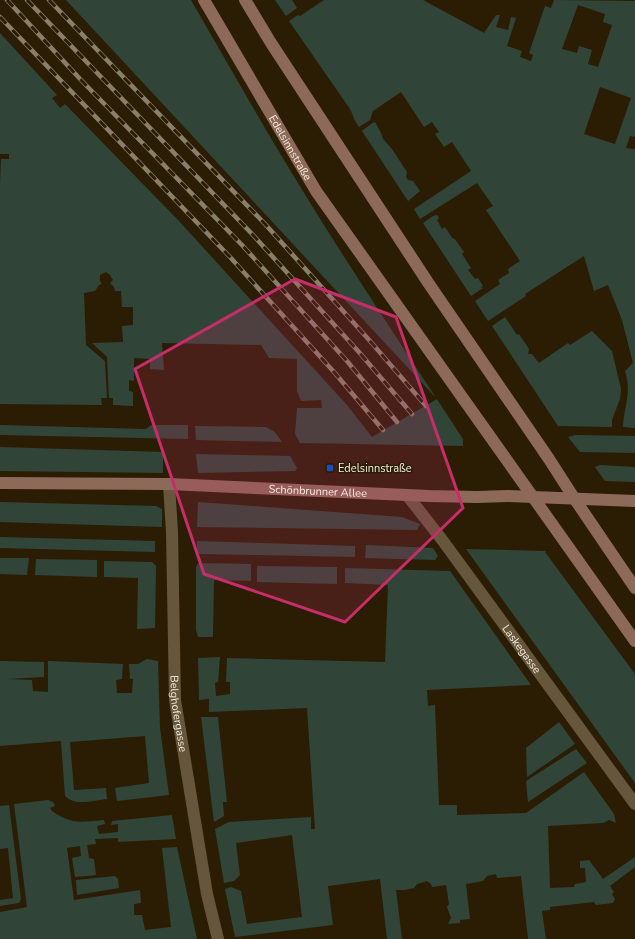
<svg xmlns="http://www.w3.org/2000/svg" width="635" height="939" font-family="'Nunito Sans',sans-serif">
<rect width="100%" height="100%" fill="#2a1d04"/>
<!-- green -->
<g fill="#304538" fill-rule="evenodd">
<path d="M 66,0 L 191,0 C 224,57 256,114 290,170 C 345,261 405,350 463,439 L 463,446 L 300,443 L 295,434 L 297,408 L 322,408 L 321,400 L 301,401 L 297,391 L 297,359 L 269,358 L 261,345 L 162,343 L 164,370 L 150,369 L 150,359 L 134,358 L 134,381 L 129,380 L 129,391 L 133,392 L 133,406 L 113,405 L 113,398 L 109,398 L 107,357 L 92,343 L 123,342 L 122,326 L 133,325 L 133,307 L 122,307 L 121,291 L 115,291 L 114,287 L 110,283 L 113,280 L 110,275 L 106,272 L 100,275 L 100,281 L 102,284 L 99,285 L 95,291 L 84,293 L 86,345 L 105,361 L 107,398 L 101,398 L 102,405 L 0,404 L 0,184 L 1,159 L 9,159 L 9,154 L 0,154 L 0,33 L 57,95 L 52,98 L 60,108 L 65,104 L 178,220 L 347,405 L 372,437 L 437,399 Z"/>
<polygon points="275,0 292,0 297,8 286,16"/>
<path d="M 324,0 L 423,0 L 484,33 L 496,15 L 500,15 L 496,27 L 508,30 L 511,17 L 516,18 L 507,46 L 522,51 L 520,57 L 531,61 L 533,55 L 529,53 L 545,6 L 551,8 L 554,0 L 635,1 L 635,137 L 630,136 L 626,148 L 635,149 L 635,428 L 623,427 C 624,405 632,394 625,371 L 633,363 L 622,320 L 608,285 L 594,291 L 584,256 L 525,294 L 526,296 L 488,321 L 475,301 L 500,284 L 498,280 L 509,273 L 508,269 L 520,261 L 486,210 L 493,206 L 477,183 L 420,219 L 414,209 L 471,171 L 452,142 L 444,147 L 435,134 L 439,132 L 432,122 L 424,127 L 401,92 L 373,111 L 370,120 L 359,127 L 354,119 L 354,118 L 350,109 L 289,21 L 298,15 L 300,16 ZM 578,5 L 605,14 L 603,22 L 612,25 L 598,67 L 588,64 L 592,50 L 579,46 L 577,53 L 562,49 ZM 600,87 L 631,98 L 615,144 L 584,134 Z"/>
<polygon points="375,122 381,133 383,139 392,149 407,172 406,177 408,180 413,181 420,191 408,201 362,131 371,124"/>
<polygon points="437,215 439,218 437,220 442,229 445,227 453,239 454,238 464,252 462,254 471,268 468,270 475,279 478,278 483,286 481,287 483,288 471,296 423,223 433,216"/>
<polygon points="505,317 517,335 519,334 529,349 528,354 532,354 539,363 568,343 570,345 592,331 612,351 621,389 620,399 612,420 612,427 558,426 492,326"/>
<polygon points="0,425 146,429 151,425 188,425 188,439 0,435"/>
<polygon points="195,426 266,427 275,432 282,442 196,440"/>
<polygon points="575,435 635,436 635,453 580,452 568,437"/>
<polygon points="0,447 163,452 163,473 0,471"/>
<polygon points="196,454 290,456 297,468 295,471 198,473"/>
<polygon points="600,465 635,467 635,482 605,481 595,467"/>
<polygon points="0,502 156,506 162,509 162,527 0,522"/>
<polygon points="198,502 402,517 420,524 417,530 197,527"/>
<polygon points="0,537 155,541 155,552 0,548"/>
<polygon points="197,541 355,546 355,557 197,554"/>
<polygon points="366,545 433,548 438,556 435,560 365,558"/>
<polygon points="466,549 546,551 545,552 635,674 635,783"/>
<polygon points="0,558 29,558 27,575 0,574"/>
<polygon points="36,559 97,560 97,577 35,575"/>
<polygon points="104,561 152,562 156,566 155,628 137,629 138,578 104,577"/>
<polygon points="198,563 251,564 251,581 214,580 213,637 198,637 196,630 196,567"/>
<polygon points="257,566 337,567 337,584 257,582"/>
<polygon points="345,568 450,571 531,685 427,690 428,706 435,705 439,805 457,805 457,815 526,813 584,772 614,814 616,823 609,820 603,823 548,826 550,888 574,887 575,884 586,882 585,868 580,868 580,861 589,860 603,879 635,857 635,867 610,886 614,892 612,894 615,899 613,903 596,905 594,902 550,907 550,910 542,911 546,939 528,939 521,876 497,878 496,874 487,876 483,881 466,884 470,919 460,920 460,923 448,924 451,918 447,907 449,904 446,885 432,887 431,884 427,881 417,884 414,888 405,890 396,890 402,939 387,939 380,879 328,886 333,925 235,937 225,889 231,887 241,891 247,924 302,917 292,835 236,843 240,875 234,881 224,883 215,829 229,822 311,817 311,829 315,829 307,708 209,712 209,699 199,700 198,658 220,657 218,682 215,683 216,696 230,694 230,682 226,682 227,658 385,662 388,585 345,583"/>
<path d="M 147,659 L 158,661 L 160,728 L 169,795 L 117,801 L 115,788 L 149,783 L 145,736 L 70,742 L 74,790 L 106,788 L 107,799 C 94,800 76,807 65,796 L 61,741 L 0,746 L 0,661 L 44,662 L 44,677 L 7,679 L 32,680 L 33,691 L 48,692 L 48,661 L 123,664 L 122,679 L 116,680 L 117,693 L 132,693 L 133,679 L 130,679 L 129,664 L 138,664 Z"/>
<polygon points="201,717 218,717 227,802 223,802 224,816 214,822"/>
<polygon points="559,722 575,744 527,777 526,748"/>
<polygon points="576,749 587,763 528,802 526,781"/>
<path d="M 48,800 L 53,802 L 55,806 L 50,808 L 52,811 C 72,825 81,822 104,820 L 105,824 L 97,826 L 99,834 L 118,832 L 118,824 L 111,825 L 112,821 L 172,815 L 176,839 L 118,842 L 118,838 L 95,839 L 96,844 L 87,845 L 89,858 L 94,859 L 96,875 L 75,877 L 72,858 L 81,856 L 80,846 L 67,848 L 74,900 L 140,890 L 141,903 L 134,904 L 134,915 L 142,915 L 145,930 L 171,927 L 162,848 L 177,847 L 197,939 L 0,939 L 0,912 L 27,907 L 14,804 Z"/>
<polygon points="9,805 21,899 19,903 0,906 0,900 13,898 8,848 0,849 0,806"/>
<polygon points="115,876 118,879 119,888 77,895 76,880"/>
</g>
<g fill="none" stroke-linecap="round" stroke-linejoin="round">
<!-- street -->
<g stroke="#65563c" stroke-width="12">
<path id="s1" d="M 169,484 L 172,532 L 175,700 L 207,894 L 218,939"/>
<path id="s2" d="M 407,495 L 443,541 L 635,804"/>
</g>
<!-- secondary -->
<g stroke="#8c6958" stroke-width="12">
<path id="s3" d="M 204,0 L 316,191 L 635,641"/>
<polyline points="245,0 271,43 429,284 549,459 574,498 635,588"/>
<path id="s4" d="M 0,483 L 169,484 L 429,496 L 477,497 L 508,496 L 635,501"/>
</g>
<!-- rail casing -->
<g stroke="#8a7f6b" stroke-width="4.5">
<g id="rail">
<polyline points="7,0 81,80 242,245 347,361 397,422"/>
<polyline points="27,0 253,235 358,351 412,414"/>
<polyline points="49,0 265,224 370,341 426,406"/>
<polyline points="0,17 230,257 334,372 383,430"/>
</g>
</g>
<!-- rail -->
<use href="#rail" stroke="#2a1d04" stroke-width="3" stroke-dasharray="9" stroke-linecap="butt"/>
</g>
<!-- marked area -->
<path fill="#c72d68" fill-opacity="0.2" stroke="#c72d68" stroke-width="3" stroke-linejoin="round" d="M 295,279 L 396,317 L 463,508 L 345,622 L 204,574 L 135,369 Z"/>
<!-- markers -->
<rect fill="#1a4fb4" stroke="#2a1d04" stroke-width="1.5" x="326" y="464" width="8" height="8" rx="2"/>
<g text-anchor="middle" stroke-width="3" stroke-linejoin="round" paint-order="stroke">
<!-- street labels -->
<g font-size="11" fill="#f5ecdd" stroke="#2a1d04">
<text dy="4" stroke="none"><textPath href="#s3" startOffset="171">Edelsinnstraße</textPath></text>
<text dy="4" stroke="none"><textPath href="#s4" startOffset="318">Schönbrunner Allee</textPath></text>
<text dy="4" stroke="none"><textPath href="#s2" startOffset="192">Laskegasse</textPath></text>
<text dy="4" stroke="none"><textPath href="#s1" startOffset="230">Belghofergasse</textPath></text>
</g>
<!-- poi labels -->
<g font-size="11" fill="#f5ecdd" stroke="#2a1d04" text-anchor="start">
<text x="338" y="472">Edelsinnstraße</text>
</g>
</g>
</svg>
